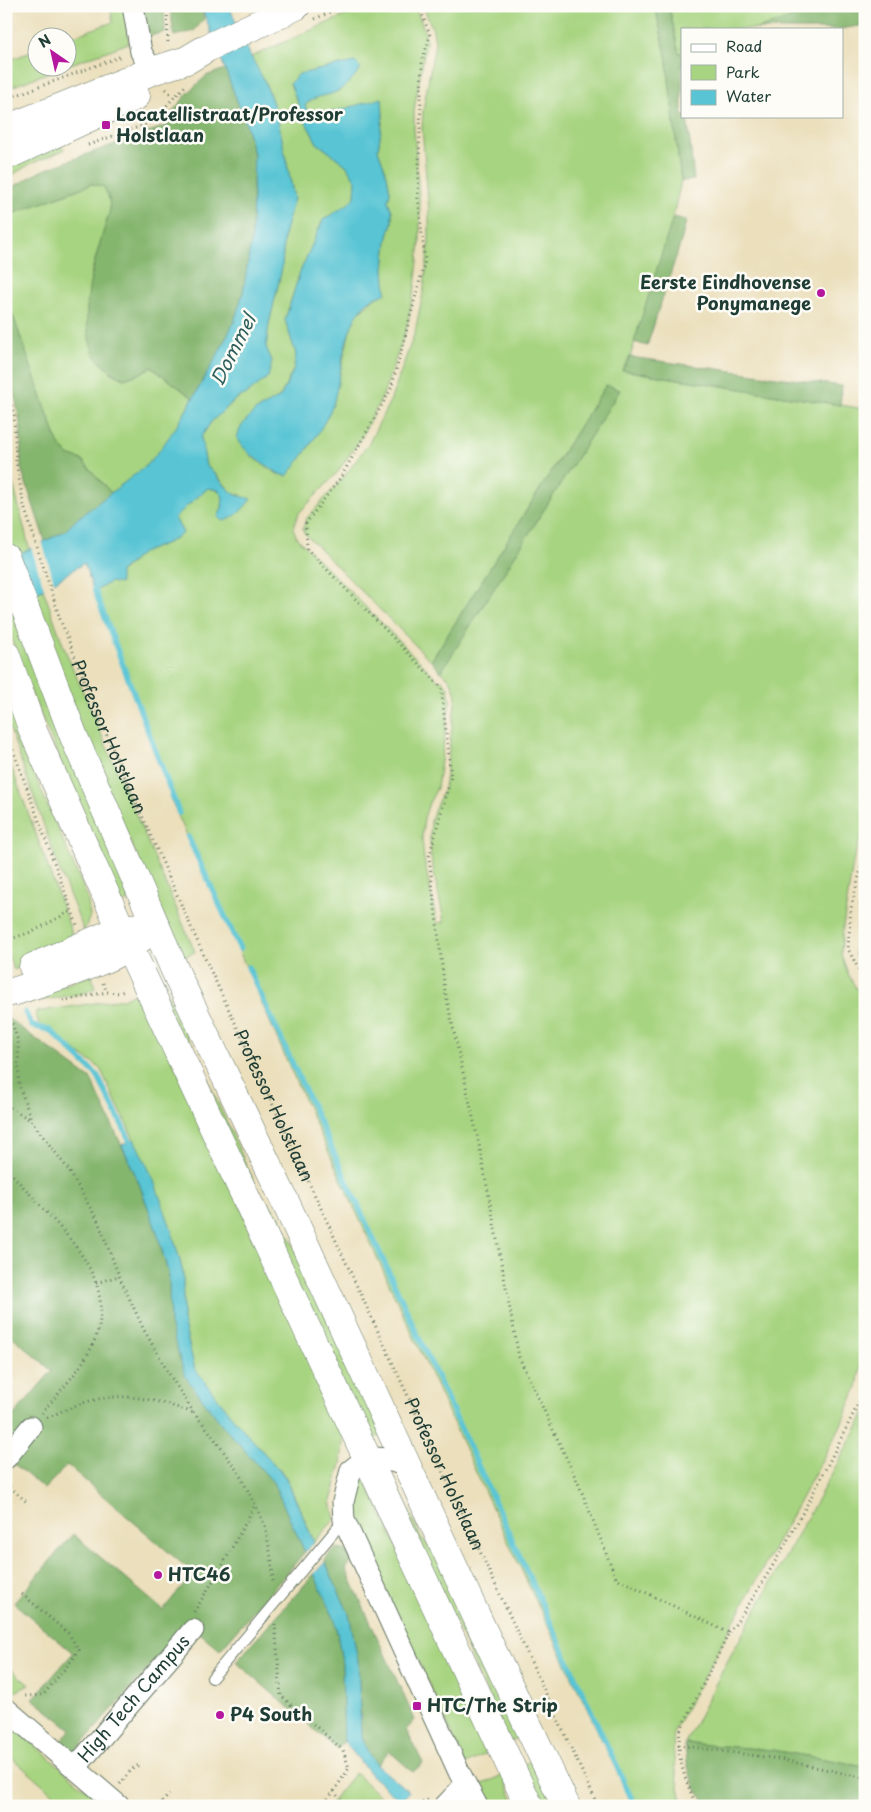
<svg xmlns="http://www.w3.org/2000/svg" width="871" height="1812" font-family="'Playpen Sans',sans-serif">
<rect width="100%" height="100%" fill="#fdfcf7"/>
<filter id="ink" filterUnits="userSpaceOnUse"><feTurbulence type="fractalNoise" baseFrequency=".02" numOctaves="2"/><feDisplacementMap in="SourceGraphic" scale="10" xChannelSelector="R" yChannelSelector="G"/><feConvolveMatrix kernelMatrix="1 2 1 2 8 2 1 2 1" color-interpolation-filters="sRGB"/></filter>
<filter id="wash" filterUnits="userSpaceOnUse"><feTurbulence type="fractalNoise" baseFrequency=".0096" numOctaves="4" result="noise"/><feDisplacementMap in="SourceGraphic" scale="20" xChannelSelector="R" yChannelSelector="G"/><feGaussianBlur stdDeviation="1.12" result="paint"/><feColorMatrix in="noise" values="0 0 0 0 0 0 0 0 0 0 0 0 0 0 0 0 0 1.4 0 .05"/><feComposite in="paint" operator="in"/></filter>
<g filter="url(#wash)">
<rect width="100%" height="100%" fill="#ebdfbc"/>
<!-- green -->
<g fill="#a7d480" stroke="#63885a" fill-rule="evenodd">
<polygon points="110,6 124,6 129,43 68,65 68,38 113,22"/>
<path d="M 369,6 L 415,6 L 425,32 L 426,43 L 414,110 L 414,128 L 420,211 L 420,243 L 415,287 L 406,330 L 383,395 L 361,438 L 337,473 L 299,513 L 293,528 L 297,538 L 438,680 L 442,680 L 448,687 L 450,700 L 437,788 L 429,803 L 424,818 L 422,838 L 424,859 L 437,923 L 444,922 L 431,858 L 430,838 L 431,820 L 436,806 L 444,789 L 456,696 C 453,684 451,679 441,672 L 620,390 L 606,385 L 431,661 L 304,533 L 303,528 L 307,518 L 343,478 L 369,443 L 391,399 L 415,332 L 424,288 L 429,243 L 429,211 L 422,128 L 423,111 L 435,43 L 433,30 L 423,6 L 655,6 L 666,55 L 681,181 L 669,234 L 630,357 L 622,370 L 865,409 L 865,827 L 854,857 L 843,927 L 841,954 L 848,974 L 865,1004 L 864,1343 L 857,1387 L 840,1427 L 674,1731 C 671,1756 678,1781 683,1806 L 633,1806 L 496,1516 L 290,1068 L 233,937 L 171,800 L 171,792 L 94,592 L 110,582 L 142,553 L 169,542 L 183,533 L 175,518 L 187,506 L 208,488 L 218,490 L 223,497 L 222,508 L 218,517 L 242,495 L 233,494 L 214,472 L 206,466 L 201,437 L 211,422 L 236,399 L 248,393 L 272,361 L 266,347 L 269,324 L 282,268 L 284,235 L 294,198 L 277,115 L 265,82 L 251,57 L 325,24 ZM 355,62 L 338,91 L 316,97 L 305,105 L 307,111 L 319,116 L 382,99 L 383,116 L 378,150 L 387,175 L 390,192 L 388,201 L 392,211 L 392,223 L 387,240 L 384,269 L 386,293 L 372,300 L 359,312 L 351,326 L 333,403 L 279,475 L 252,457 L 255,411 L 280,397 L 294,368 L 296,354 L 285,320 L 300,272 L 314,241 L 323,220 L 348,204 L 355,197 L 356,181 L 346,165 L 317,143 L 304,119 L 290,83 L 299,74 Z"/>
<polygon points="669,6 828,6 757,29 682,29 682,53 679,54"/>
<polygon points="37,50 38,68 60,68 6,89 6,61"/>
<polygon points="63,147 64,150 30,164 6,179 6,162 40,149"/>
<path d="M 92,184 L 104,186 L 109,199 L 110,210 L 90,277 L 110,372 L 124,379 L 139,374 L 151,367 L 193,398 C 180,422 166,447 146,466 C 135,476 123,484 111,493 L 82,460 L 68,455 L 58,443 L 6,296 L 6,209 L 12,214 Z"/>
<polygon points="6,404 10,428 12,480 30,551 17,557 6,528"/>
<polygon points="43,589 65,650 195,952 182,958 83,734 32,595"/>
<polygon points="10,603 128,892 129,901 121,904 26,680 6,623 6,605"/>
<polygon points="6,689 26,755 87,896 90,916 84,931 61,874 6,718"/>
<polygon points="6,752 75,942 14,970 6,951"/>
<polygon points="92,975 95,988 85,993 27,1003 25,999"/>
<polygon points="162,981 258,1190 280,1217 383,1434 369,1442 156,983"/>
<polygon points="140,990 344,1430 341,1464 331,1501 335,1519 314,1542 286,1477 233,1419 195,1369 183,1321 183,1272 171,1228 152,1178 100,1068 40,1026 35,1012 123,999"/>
<polygon points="865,1411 865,1766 772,1750 685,1743 727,1662 860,1423"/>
<polygon points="361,1479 365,1479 492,1751 466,1764 355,1525 354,1498"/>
<polygon points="392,1479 396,1484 421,1537 441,1561 522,1736 509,1742"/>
<polygon points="6,1665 29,1685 7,1696 6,1695"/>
<polygon points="6,1721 106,1806 68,1806 6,1753"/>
<polygon points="533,1760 554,1806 538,1806 520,1766"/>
<polygon points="355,1773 390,1806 328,1806"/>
<polygon points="503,1775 516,1806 485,1806 477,1787"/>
</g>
<!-- forest -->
<g fill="#85b66e" stroke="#527a51">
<polygon points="141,6 164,6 165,32 146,37"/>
<polygon points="170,6 201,6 204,19 194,31 174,36"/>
<polygon points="655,6 669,6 679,53 682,53 682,116 687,116 694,180 681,181 666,55"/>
<polygon points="828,6 865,6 865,25 840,29 757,29"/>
<path d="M 225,69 L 246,124 L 254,154 L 252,236 L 243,293 L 234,322 L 218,354 L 193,398 L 151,367 L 139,374 L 124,379 C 112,373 98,364 93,351 C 76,309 98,251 110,210 L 109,199 L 104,187 L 92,184 L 12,214 L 6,209 L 6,191 L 41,171 L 168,125 L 169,116 L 189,92 L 206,76 Z"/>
<polygon points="673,217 686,220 682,238 647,346 634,342"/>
<polygon points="6,296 58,443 68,455 82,460 111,493 78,518 65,531 45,541 21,468 21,429 15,396 6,369"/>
<polygon points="630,357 842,386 840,405 622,370"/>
<polygon points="606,385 620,390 441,672 431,661"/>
<polygon points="865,877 865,974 855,955 855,947 861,893"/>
<polygon points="6,1017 91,1079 139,1183 157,1232 169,1276 170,1324 223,1426 273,1482 305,1552 220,1650 188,1623 73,1754 59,1744 71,1729 33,1699 73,1653 14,1603 73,1534 163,1610 193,1573 67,1465 44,1489 6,1457 6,1424 52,1371 6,1331"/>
<path d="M 338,1548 C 346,1550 350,1553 351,1562 L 346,1569 L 415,1720 L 406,1730 L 423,1763 L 413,1772 L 389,1751 L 377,1765 L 370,1756 L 361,1738 L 358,1661 L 349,1614 L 325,1562 L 325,1559 L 332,1551 Z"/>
<polygon points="314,1574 335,1620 342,1662 344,1741 337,1749 236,1662"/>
<path d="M 685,1743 L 772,1750 L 865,1766 L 865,1806 L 711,1806 C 692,1791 686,1765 685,1743 Z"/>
</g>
<!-- water -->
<g fill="#59c4d4" stroke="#3c8084">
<path d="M 201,6 L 229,6 L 251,57 L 265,82 L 277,115 L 294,198 L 284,235 L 282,268 L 269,324 L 266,347 L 272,361 L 268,377 L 248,393 L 236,399 L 211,422 L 201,437 L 206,466 C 216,473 222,485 232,492 C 236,496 245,497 251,499 C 243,509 235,519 222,521 L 218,517 L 222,508 L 223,497 L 218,490 L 208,488 L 187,506 L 175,518 L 183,533 L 169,542 L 142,553 L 120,572 L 120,584 L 110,582 L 94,592 L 84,563 L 43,589 L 6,605 L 6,561 L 65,531 L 78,518 L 146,466 L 159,451 L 179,423 L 218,354 L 234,322 L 243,293 L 252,236 L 254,154 L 246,124 Z"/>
<path d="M 355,62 L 361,68 C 355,76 347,86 338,91 C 325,98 319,93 305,105 L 307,111 L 319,116 L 382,98 L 383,116 L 378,150 L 387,175 L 390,192 L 388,201 L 392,211 L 392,223 L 387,240 L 384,269 L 386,293 C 382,296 376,297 372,299 C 344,316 342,372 334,401 C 329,420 300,461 287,476 C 278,475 274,470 266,465 C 253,457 244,451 237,437 L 241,427 L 248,418 L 255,411 L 280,397 L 289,380 L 294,368 L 296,354 L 285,320 L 300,272 L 323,220 L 348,204 L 355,197 L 356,181 L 346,165 L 317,143 L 304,119 L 290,83 L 299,74 Z"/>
<polygon points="134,1139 153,1178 171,1228 183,1272 183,1321 195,1369 234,1419 286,1478 314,1542 305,1552 273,1482 223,1426 185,1376 170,1324 169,1276 157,1232 139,1183 122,1145"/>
<polygon points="325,1562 349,1614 358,1661 361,1738 370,1756 377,1765 409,1792 401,1801 371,1775 344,1741 342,1662 335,1620 314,1574"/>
</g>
<!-- pier -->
<polygon fill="#ebdfbc" points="42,541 55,585 45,591 31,547"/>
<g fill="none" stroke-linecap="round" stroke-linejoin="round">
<!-- stream -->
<g stroke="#59c4d4" stroke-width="5.5">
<polyline points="94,583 95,591 179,813"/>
<polyline points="188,837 240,949"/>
<polyline points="248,967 635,1806"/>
<polyline points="6,970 7,971"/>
<polyline points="25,1012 32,1026 50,1030 97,1075 132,1145"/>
</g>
</g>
</g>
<g filter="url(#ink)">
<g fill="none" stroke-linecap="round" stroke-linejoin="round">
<!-- lane casing -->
<g stroke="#667664" stroke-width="12">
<polyline id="lane" points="212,1678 344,1520"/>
</g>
<!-- street casing -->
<g stroke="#667664" stroke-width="23">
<g id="street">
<polyline points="133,6 141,52 152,71"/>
<polyline points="6,1458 31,1427"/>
<path d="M 409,1467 C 398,1463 380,1455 368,1459 C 362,1460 356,1467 351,1470 L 343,1502 L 344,1520 L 459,1772 L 477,1806"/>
<polyline points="6,1709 119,1806"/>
<path id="s2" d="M 75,1768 L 193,1630"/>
<polyline points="445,1806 465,1785"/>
</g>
</g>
<!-- secondary casing -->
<g stroke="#667664" stroke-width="29">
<g id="secondary">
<polyline points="6,129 152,71 187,60 207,48 296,6"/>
<polyline points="6,156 136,96"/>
<polyline points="6,558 74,737 180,982 284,1199 480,1624 566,1806"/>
<polyline points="6,655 33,731 121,929 529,1806"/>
<polyline points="33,967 121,929 140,927"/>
<path d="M 6,993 L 16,991 C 58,976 111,963 145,935"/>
</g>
</g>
<!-- path -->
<g stroke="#667664" stroke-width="3" stroke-dasharray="1 4" stroke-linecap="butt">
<polyline points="167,6 168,43"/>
<path d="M 419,6 L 430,35 L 422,62 L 418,198 L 425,261 L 391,389 L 341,477 L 306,523 L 307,549 L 441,687 L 451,777 L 429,857 L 445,991 L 480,1149 L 519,1357 L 579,1485 L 616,1578 L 729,1633 L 680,1731 C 676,1760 686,1779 696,1806"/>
<polyline points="315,19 343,6"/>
<polyline points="166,89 174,98"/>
<polyline points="6,99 122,56"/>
<polyline points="88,145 150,123 186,85"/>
<polyline points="6,184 14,179"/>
<path id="s1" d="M 6,386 L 14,414 L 16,462 L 24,506 L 60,619 L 103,727 L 203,954 L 598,1806"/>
<polyline points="6,731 77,925"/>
<polyline points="865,853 851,908 848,949 865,981"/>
<polyline points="6,938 8,940 34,931 71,911"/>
<polyline points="103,983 107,992"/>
<polyline points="63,1001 107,992 120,993 125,990"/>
<polyline points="9,1014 18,1041 19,1085 32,1122 68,1169 98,1221 119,1276 144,1330 171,1377 194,1413 209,1431 238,1472 255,1504 265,1526 272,1562 273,1583"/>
<polyline points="6,1105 32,1121"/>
<path d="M 6,1168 C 21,1184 35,1200 50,1216 C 86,1256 119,1297 89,1352 C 77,1374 58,1393 42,1413"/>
<polyline points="96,1283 119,1276"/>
<path d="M 47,1418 C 106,1389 133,1392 194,1413"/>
<polyline points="6,1484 28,1503"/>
<polyline points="22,1594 69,1634 79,1650 72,1660 43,1695 25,1696 23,1698"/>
<polyline points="194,1612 221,1568 255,1505"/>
<polyline points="275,1624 281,1696 343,1750 349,1768 334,1791 322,1806"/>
<path d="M 729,1633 C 783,1557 824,1473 865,1390"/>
<polyline points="678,1745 779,1759 865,1778"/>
<polyline points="120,1784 132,1769 139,1765"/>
<polyline points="334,1791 345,1806"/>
<polyline points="159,1806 171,1792"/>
<polyline points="413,1806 428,1800"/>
</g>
<!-- lane -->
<use href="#lane" stroke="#fff" stroke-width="10"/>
<!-- street -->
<use href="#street" stroke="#fff" stroke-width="21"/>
<!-- secondary -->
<use href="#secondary" stroke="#fff" stroke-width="28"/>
</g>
</g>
<!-- markers -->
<g fill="#b5179e" stroke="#fdfcf7" stroke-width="2">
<rect x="101" y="120" width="10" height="10" rx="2.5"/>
<circle cx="821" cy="293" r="5"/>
<circle cx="158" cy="1575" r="5"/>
<rect x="412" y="1701" width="10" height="10" rx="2.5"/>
<circle cx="220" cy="1715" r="5"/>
</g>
<g text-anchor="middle" stroke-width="5" stroke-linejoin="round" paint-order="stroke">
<!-- poi labels -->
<g font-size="18" font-weight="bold" fill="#1f3d34" stroke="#fdfcf7" text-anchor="start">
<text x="116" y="121">Locatellistraat/Professor<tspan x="116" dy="21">Holstlaan</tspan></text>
<text x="811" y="289" text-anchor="end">Eerste Eindhovense<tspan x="811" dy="21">Ponymanege</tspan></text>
<text x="168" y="1581">HTC46</text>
<text x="427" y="1712">HTC/The Strip</text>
<text x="230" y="1721">P4 South</text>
</g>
<!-- street labels -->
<g font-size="18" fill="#1f3d34" stroke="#fdfcf7">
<text dy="6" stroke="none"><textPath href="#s1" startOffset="368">Professor Holstlaan</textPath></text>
<text dy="6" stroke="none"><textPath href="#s1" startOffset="772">Professor Holstlaan</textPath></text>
<text dy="6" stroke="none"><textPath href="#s1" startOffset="1178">Professor Holstlaan</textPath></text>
<text dy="6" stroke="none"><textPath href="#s2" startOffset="91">High Tech Campus</textPath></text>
</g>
<!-- water labels -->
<g font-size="19" font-style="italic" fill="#2e5f5c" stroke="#fdfcf7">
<text transform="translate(233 350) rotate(-63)" y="7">Dommel</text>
</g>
</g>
<!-- margin -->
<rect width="871" height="1812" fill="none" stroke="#fdfcf7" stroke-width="25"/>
<!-- legend -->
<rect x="681" y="28" width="162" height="90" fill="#fdfcf7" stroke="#a4b0a9"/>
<rect x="691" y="44" width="25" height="8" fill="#ffffff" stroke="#a4b0a9"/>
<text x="726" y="52" font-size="15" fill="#1f3d34">Road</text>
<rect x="691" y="65" width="25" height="15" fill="#a7d480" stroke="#a4b0a9"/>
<text x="726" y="78" font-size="15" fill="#1f3d34">Park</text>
<rect x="691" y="90" width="25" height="15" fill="#59c4d4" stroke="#a4b0a9"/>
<text x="726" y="102" font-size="15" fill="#1f3d34">Water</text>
<!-- north arrow -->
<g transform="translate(52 52) rotate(326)"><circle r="24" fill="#fdfcf7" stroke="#a4b0a9"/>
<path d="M0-4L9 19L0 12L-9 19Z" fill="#b5179e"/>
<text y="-8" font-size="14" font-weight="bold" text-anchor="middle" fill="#1f3d34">N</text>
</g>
</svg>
